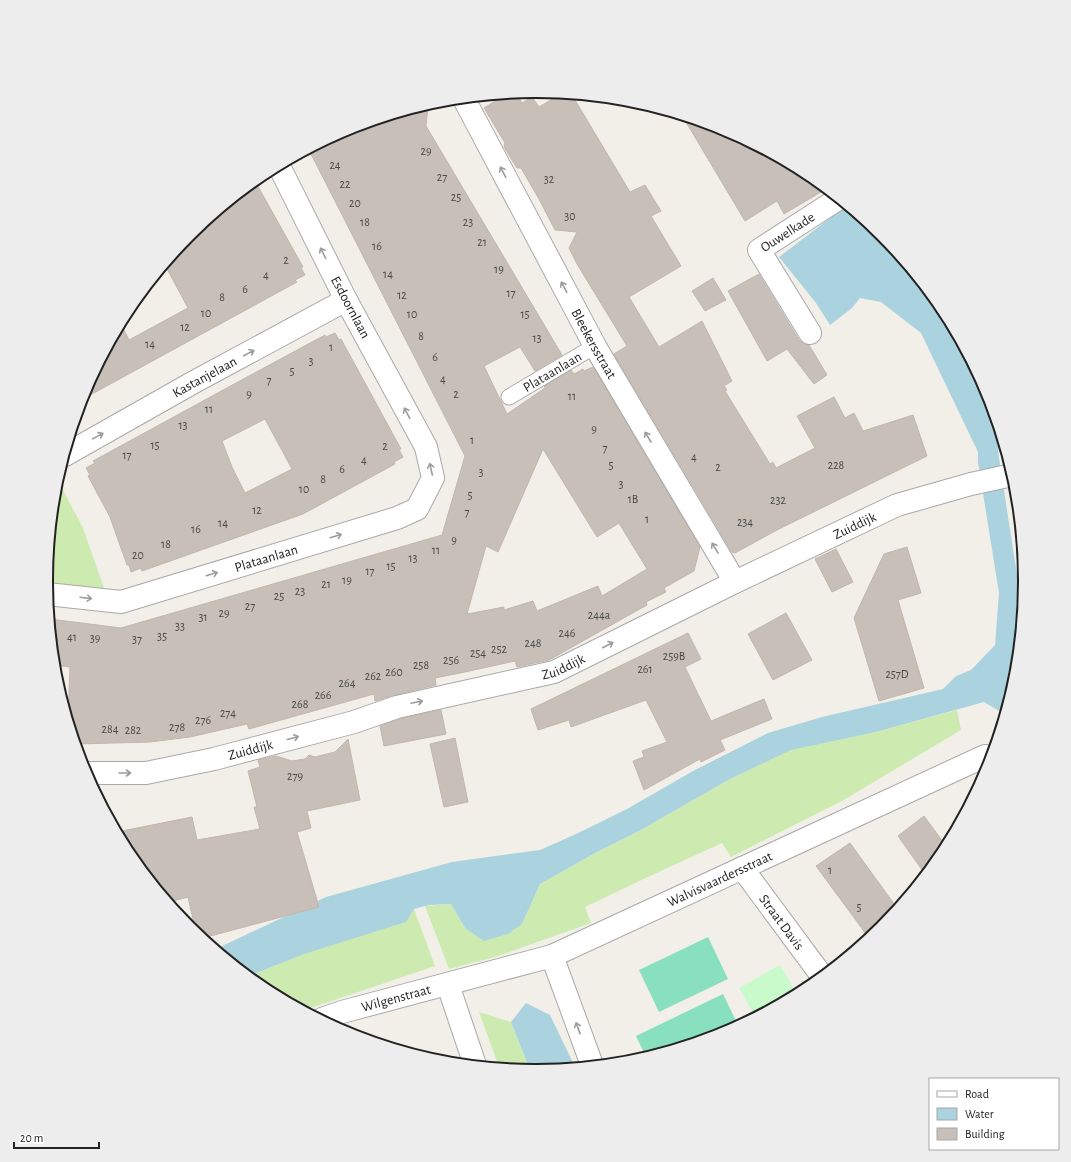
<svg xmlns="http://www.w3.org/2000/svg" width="1071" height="1162" font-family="'Alegreya Sans',sans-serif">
<rect width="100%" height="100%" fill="#f2efe9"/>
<!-- grass -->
<g fill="#cdebb0">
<polygon points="57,479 83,528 105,591 46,584 55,485"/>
<polygon points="957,710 961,730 842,801 731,857 722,843 650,876 585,907 591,923 495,957 449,969 425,906 451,904 465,928 522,924 540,884 597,852 639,831 730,779 791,749 876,732"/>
<polygon points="414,909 435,966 305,1010 263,988 249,976"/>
<polygon points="479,1012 511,1022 530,1070 499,1067"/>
</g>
<!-- park -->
<polygon fill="#c8facc" points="780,965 797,994 755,1016 739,988"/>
<!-- pitch -->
<g fill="#88e0be">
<polygon points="708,937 728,979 659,1012 639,970"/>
<polygon points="723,994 738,1025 723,1033 646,1057 636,1036"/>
</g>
<!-- water -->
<g fill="#aad3df">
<polygon points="846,206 882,235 943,309 988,394 995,417 999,458 1017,575 1020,607 1022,613 1016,677 1004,716 1001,712 984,702 876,732 791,750 730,779 639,831 597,852 540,884 522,924 508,934 484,941 465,928 451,904 429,905 414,909 406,922 304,954 249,976 216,949 326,897 452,862 540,850 574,835 627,809 693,771 768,733 822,717 943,689 956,676 971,670 995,645 999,593 978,462 978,452 921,333 881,302 860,298 852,308 830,325 816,303 779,257"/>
<polygon points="526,1003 550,1015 575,1067 530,1070 511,1022"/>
</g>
<!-- building -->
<g fill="#c7bfb8" stroke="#c4b6ab" fill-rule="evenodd">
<polygon points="516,93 522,103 532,97 539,107 561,94 572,95 630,192 645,185 661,211 651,216 681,266 629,297 659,347 702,321 732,381 724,386 727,390 725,391 770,464 773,462 776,468 815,448 797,416 834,397 845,418 854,413 863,431 913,415 927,456 777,530 735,553 732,552 614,354 627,346 577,264 569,248 577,232 555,230 539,199 521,168 517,168 504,147 505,143 484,108 507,94"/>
<path d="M 428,105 L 426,126 L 562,355 L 535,371 L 520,347 L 484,366 L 507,414 L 545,388 L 544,386 L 571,370 L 574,374 L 583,369 L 584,371 L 593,367 L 700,547 L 694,571 L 664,588 L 666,592 L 646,602 L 647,605 L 549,660 L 517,667 L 515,661 L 465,672 L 435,678 L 436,685 L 394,695 L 375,701 L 374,694 L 249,729 L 247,724 L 190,737 L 150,742 L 76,744 L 68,718 L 70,667 L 54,665 L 50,619 L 121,628 L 442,535 L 465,456 L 309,150 L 348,129 ZM 543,449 L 597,537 L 619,523 L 647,569 L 602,596 L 598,586 L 537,611 L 533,601 L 504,610 L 504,607 L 467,614 L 486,546 L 498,552 Z"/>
<polygon points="683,117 723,129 808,174 826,189 784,214 777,201 745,221"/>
<polygon points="255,181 303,267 301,268 305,275 295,280 297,282 81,400 83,393 121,324 129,340 188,308 165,265 190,235"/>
<polygon points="759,274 799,340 804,344 809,345 827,375 814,384 787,349 767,361 728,291"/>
<polygon points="713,278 726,300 705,311 692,291"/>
<path d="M 335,333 L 339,340 L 341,339 L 401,449 L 399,450 L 403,457 L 394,462 L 395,464 L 303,514 L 142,571 L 141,568 L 131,572 L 129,565 L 127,565 L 110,517 L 88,476 L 90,475 L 86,468 L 95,463 L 93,461 L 236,383 L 325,335 L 326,337 ZM 265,419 L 292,469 L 245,493 L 232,467 L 222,441 Z"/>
<polygon points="907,547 921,593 898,600 924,688 879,701 854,618 884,554"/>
<polygon points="836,549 853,582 832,592 815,559"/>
<polygon points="786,613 812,660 773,680 748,634"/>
<polygon points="688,633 701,659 685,667 711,721 764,699 772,719 720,740 725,750 701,762 700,759 644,790 633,761 644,757 642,751 667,742 646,700 571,727 569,720 538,730 531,709"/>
<polygon points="441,710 446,734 384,746 380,726 400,719"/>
<polygon points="455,738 468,802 444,807 430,744"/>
<polygon points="348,739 360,800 307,811 311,828 297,832 319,907 203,938 196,932 188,897 169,902 128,853 117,832 192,817 197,840 260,829 254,807 257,807 248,771 260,767 258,760 276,756 292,761 305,759 309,755 315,757 335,752"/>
<polygon points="924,816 946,846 942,853 925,874 898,836"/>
<polygon points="850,843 897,908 881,927 869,938 816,866"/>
</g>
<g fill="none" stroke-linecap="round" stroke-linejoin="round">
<!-- lane casing -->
<g stroke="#a9a9a9" stroke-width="17">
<g id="lane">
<path id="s1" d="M 509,397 L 595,346"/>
</g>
</g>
<!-- street casing -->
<g stroke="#a9a9a9" stroke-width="24">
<g id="street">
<path id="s2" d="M 464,99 L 596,348 L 735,582"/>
<path id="s3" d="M 810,333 L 759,250 L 838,199"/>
<path id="s4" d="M 65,455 L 194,382 L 346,300"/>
<path id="s5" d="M 47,594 L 121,602 L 397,518 L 417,509 L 433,478 L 426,447 L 346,300 L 279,166"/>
<path id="s6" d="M 86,773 L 146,773 L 214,759 L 354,722 L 397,707 L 554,672 L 735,582 L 897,505 L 971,484 L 1012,475"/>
<path id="s7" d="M 742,868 L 822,976"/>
<polyline points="552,956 592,1065"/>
<polyline points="448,985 475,1065"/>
<path id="s8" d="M 322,1019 L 342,1012 L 552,956 L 985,756 L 991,759"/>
</g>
</g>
<!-- lane -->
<use href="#lane" stroke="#fff" stroke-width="15"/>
<!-- street -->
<use href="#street" stroke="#fff" stroke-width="22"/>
</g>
<!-- one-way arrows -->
<defs><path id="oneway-shaft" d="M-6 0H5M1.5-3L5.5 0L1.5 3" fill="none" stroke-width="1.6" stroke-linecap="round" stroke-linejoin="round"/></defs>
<g stroke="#9c9c9c">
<use href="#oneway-shaft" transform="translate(503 172) rotate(-118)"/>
<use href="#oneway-shaft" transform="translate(323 253) rotate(-117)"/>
<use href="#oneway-shaft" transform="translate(564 287) rotate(-118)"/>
<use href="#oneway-shaft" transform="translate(249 353) rotate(-28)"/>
<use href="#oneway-shaft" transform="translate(407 413) rotate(-118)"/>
<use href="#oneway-shaft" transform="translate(98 436) rotate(-29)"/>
<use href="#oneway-shaft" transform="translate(648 437) rotate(-121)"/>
<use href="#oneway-shaft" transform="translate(431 469) rotate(-103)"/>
<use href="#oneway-shaft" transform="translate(336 536) rotate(-17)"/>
<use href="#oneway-shaft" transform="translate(715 548) rotate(-121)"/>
<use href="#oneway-shaft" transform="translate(212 574) rotate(-17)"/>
<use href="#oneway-shaft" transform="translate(86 598) rotate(7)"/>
<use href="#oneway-shaft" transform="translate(608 645) rotate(-27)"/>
<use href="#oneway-shaft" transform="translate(417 702) rotate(-12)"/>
<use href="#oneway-shaft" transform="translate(293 738) rotate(-15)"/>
<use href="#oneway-shaft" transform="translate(125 773)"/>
<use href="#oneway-shaft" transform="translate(578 1028) rotate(-110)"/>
</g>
<g text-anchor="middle" stroke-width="3" stroke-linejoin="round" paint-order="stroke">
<!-- number labels -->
<g font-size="12" fill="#4b4948">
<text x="426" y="155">29</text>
<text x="335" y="169">24</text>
<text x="442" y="181">27</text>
<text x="549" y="183">32</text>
<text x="345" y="188">22</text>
<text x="456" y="201">25</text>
<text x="355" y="207">20</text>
<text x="570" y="220">30</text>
<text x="365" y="226">18</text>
<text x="468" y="226">23</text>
<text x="482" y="246">21</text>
<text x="377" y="250">16</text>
<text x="286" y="264">2</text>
<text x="499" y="273">19</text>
<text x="388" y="278">14</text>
<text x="266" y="279">4</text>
<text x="245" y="293">6</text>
<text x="511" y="297">17</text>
<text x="402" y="299">12</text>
<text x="222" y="301">8</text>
<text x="206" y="317">10</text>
<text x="412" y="318">10</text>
<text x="525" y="318">15</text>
<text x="185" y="331">12</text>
<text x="421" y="340">8</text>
<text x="537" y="342">13</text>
<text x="150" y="348">14</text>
<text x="331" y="351">1</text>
<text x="435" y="361">6</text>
<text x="311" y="365">3</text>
<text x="292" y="375">5</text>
<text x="443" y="383">4</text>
<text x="269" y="384">7</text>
<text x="249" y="398">9</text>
<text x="456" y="398">2</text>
<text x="572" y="400">11</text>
<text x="209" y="413">11</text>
<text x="183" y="429">13</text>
<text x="594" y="433">9</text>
<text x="472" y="444">1</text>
<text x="155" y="449">15</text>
<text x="385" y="450">2</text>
<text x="605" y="452">7</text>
<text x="127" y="459">17</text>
<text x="694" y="461">4</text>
<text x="364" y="464">4</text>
<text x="611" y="469">5</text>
<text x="836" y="469">228</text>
<text x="718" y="471">2</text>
<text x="342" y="473">6</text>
<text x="481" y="476">3</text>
<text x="323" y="483">8</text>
<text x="621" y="488">3</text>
<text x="304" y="493">10</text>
<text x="470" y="499">5</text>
<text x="633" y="503">1B</text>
<text x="778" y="504">232</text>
<text x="257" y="514">12</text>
<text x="467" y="516">7</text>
<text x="647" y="523">1</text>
<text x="745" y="526">234</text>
<text x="223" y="527">14</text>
<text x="196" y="533">16</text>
<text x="454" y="544">9</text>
<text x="166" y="548">18</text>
<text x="436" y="554">11</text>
<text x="138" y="559">20</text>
<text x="413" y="562">13</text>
<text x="391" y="570">15</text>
<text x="370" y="575">17</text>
<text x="347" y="584">19</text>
<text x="326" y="588">21</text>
<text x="300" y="595">23</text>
<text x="279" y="600">25</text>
<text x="250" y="610">27</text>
<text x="224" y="617">29</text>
<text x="599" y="619">244a</text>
<text x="203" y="621">31</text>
<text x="180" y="630">33</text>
<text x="567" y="637">246</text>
<text x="162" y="640">35</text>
<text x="72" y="641">41</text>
<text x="95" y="642">39</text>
<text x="137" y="643">37</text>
<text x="533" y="647">248</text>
<text x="499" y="653">252</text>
<text x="478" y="657">254</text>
<text x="674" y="660">259B</text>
<text x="451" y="664">256</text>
<text x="421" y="669">258</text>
<text x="645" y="673">261</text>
<text x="394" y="676">260</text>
<text x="897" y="678">257D</text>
<text x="373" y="680">262</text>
<text x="347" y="687">264</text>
<text x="323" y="699">266</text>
<text x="300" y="708">268</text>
<text x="228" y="717">274</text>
<text x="203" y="724">276</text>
<text x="177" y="731">278</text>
<text x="110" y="733">284</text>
<text x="133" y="734">282</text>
<text x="295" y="780">279</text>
<text x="830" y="874">1</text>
<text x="859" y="911">5</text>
</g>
<!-- street labels -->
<g font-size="14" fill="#222" stroke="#fff">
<text dy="5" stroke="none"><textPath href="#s3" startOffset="131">Ouwelkade</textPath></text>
<text transform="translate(351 307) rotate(62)" y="5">Esdoornlaan</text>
<text dy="5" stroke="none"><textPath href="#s2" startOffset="277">Bleekersstraat</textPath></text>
<text dy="5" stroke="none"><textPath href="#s1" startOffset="50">Plataanlaan</textPath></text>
<text dy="5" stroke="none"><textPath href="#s4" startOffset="160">Kastanjelaan</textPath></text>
<text dy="5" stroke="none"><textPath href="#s6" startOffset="815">Zuiddijk</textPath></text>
<text dy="5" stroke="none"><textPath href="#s5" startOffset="226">Plataanlaan</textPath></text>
<text dy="5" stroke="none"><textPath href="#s6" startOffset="491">Zuiddijk</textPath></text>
<text dy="5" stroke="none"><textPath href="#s6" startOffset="167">Zuiddijk</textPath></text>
<text dy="5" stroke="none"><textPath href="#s8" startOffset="423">Walvisvaardersstraat</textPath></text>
<text dy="5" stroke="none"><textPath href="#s7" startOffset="67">Straat Davis</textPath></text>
<text dy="5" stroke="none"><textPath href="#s8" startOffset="77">Wilgenstraat</textPath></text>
</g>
</g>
<!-- crop -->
<path d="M0 0H1071V1162H0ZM535 98H536A482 482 0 0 1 1018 580V582A482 482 0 0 1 536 1064H535A482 482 0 0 1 53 582V580A482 482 0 0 1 535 98Z" fill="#ededed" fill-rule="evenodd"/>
<path fill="none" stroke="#222" stroke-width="2" d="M535 98H536A482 482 0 0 1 1018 580V582A482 482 0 0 1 536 1064H535A482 482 0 0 1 53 582V580A482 482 0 0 1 535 98Z"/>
<!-- legend -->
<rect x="929" y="1078" width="130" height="72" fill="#ffffff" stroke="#a7a7a7"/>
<rect x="937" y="1091" width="20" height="6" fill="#ffffff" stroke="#a7a7a7"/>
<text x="965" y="1098" font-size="12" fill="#222222">Road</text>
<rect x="937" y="1108" width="20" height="12" fill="#aad3df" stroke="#a7a7a7"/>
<text x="965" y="1118" font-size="12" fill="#222222">Water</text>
<rect x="937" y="1128" width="20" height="12" fill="#c7bfb8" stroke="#a7a7a7"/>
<text x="965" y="1138" font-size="12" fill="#222222">Building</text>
<!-- scale -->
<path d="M14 1142v6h85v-6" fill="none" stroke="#222222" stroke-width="2"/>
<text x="20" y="1142" font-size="12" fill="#222222" stroke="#ffffff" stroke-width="3" paint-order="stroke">20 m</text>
</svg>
